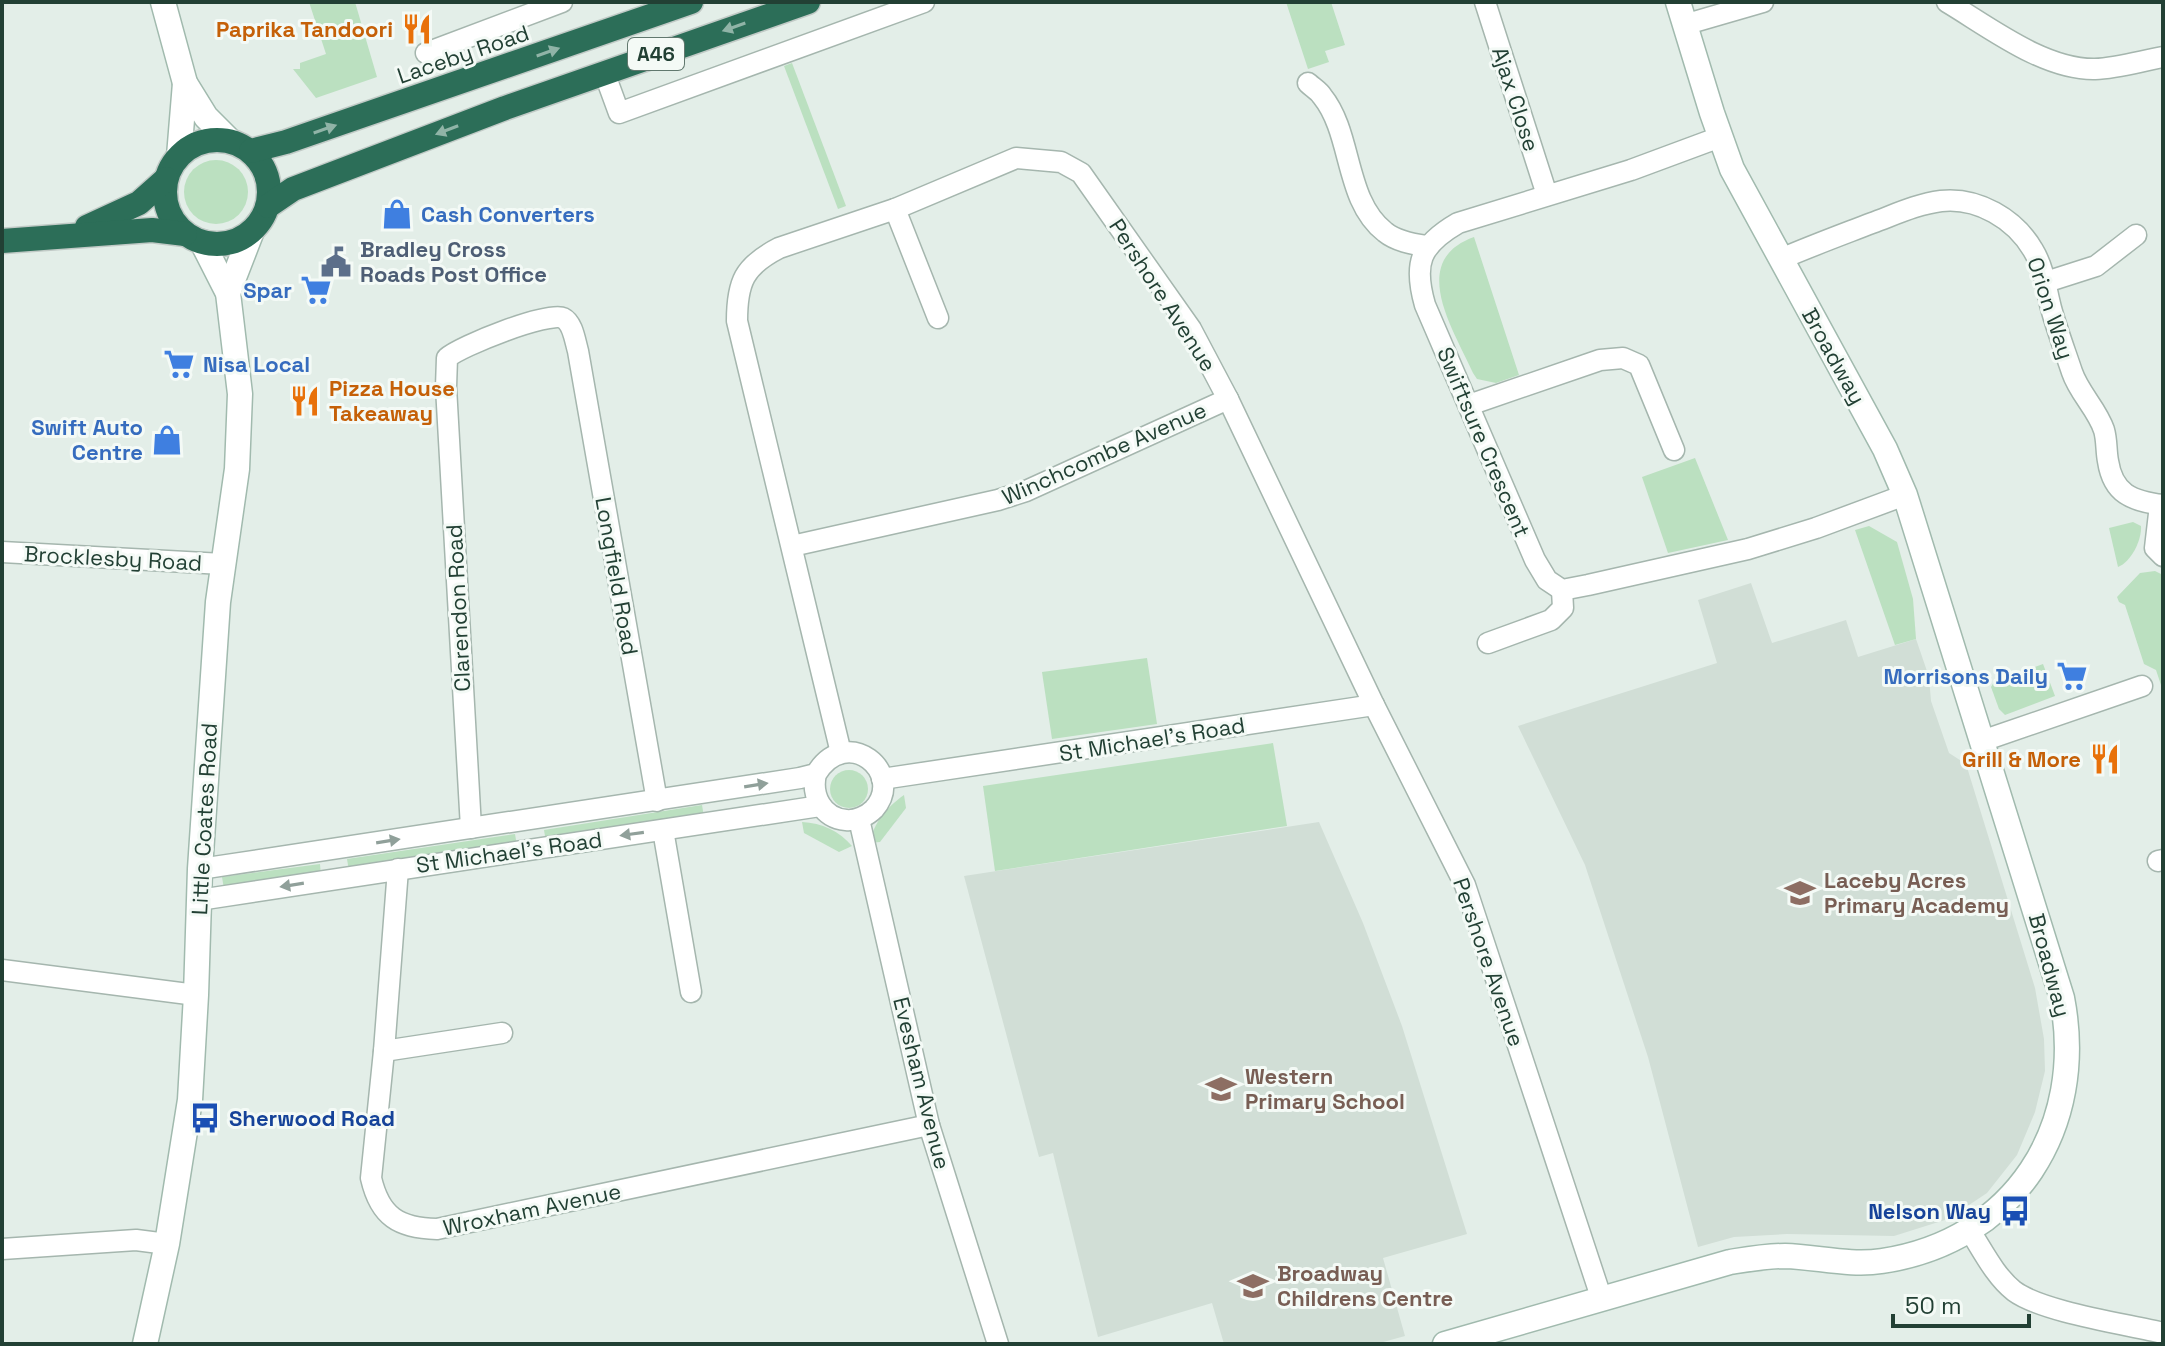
<svg xmlns="http://www.w3.org/2000/svg" width="2165" height="1346" font-family="'Space Grotesk',sans-serif">
<rect width="100%" height="100%" fill="#e3eee8"/>
<!-- built -->
<g fill="#d1ded6">
<polygon points="1751,583 1772,643 1846,620 1858,657 1916,639 1929,677 1931,701 1949,753 1966,764 2035,988 2044,1039 2045,1071 2035,1112 2017,1155 1987,1193 1948,1219 1894,1236 1787,1234 1734,1237 1698,1247 1648,1057 1585,865 1518,726 1717,663 1698,600"/>
<polygon points="1319,822 1363,923 1402,1026 1467,1234 1383,1258 1405,1336 1376,1344 1224,1344 1212,1303 1098,1337 1053,1153 1039,1157 964,876"/>
</g>
<!-- green -->
<g fill="#bbe0c0">
<polygon points="309,2 355,2 377,77 316,98 293,69 300,69 300,63 326,54"/>
<polygon points="1286,2 1331,2 1345,45 1325,51 1329,62 1308,69"/>
<polygon points="792,63 846,206 838,209 784,66"/>
<circle cx="216" cy="192" r="32"/>
<path d="M 1474,237 L 1519,375 L 1496,383 L 1477,379 L 1473,373 C 1454,330 1407,261 1474,237 Z"/>
<polygon points="1695,458 1728,540 1668,553 1642,477"/>
<path d="M 2133,522 L 2141,526 C 2142,540 2131,562 2118,567 L 2109,528 Z"/>
<polygon points="1869,526 1897,542 1913,599 1916,639 1895,645 1855,530"/>
<polygon points="2155,571 2163,575 2163,691 2156,670 2144,664 2125,605 2119,602 2117,597 2140,573"/>
<polygon points="1147,658 1157,724 1052,739 1042,672"/>
<polygon points="2043,664 2055,696 2005,715 1999,709 1991,687 1994,682"/>
<polygon points="1273,743 1287,826 995,871 983,786"/>
<circle cx="849" cy="789" r="19"/>
<path d="M 904,795 L 906,808 L 880,842 L 870,843 C 873,823 887,807 904,795 Z"/>
<polygon points="702,805 704,817 546,842 544,830"/>
<path d="M 802,822 C 822,823 839,831 852,846 L 839,852 L 804,833 Z"/>
<polygon points="515,834 517,846 349,871 347,859"/>
<polygon points="320,864 321,876 224,889 222,877"/>
</g>
<g fill="none" stroke-linecap="round" stroke-linejoin="round">
<!-- street casing -->
<g stroke="#a5b6ae" stroke-width="23">
<g id="street">
<polyline points="1485,2 1547,195"/>
<path d="M 1947,2 C 1989,27 2044,70 2095,69 C 2117,68 2141,61 2163,57"/>
<polyline points="1687,24 1763,2"/>
<polyline points="426,53 562,2"/>
<polyline points="604,72 619,113 924,2"/>
<path d="M 1308,83 C 1312,87 1319,91 1322,96 C 1353,134 1344,200 1385,232 C 1396,241 1412,244 1426,246"/>
<path d="M 1720,137 L 1631,170 L 1458,223 C 1420,245 1413,263 1425,305 L 1535,560 L 1547,580 L 1562,590 L 1588,585 L 1748,549 L 1816,528 L 1905,495"/>
<polyline points="895,209 938,318"/>
<path d="M 1781,259 C 1811,246 1841,235 1872,223 C 1894,215 1917,204 1941,201 C 1978,197 2015,219 2033,250 C 2044,268 2046,289 2051,308 C 2057,330 2065,351 2072,372 C 2079,393 2097,409 2104,430 C 2107,440 2106,451 2108,461 C 2113,494 2132,501 2163,505"/>
<polyline points="2046,282 2096,266 2136,235"/>
<polyline points="1469,405 1600,360 1623,358 1639,365 1674,450"/>
<polyline points="2160,505 2155,548 2163,556"/>
<polyline points="792,546 998,500 1026,491 1228,399"/>
<polyline points="2,552 223,564"/>
<polyline points="1488,643 1551,620 1563,608 1562,590"/>
<polyline points="1982,741 2142,686"/>
<path d="M 841,753 L 737,321 C 737,282 744,266 779,248 L 895,209 L 1016,158 L 1061,162 L 1081,173 L 1191,329 L 1228,399 L 1374,705 L 1465,885 L 1602,1300"/>
<polyline points="882,779 1374,705"/>
<polyline points="859,819 929,1125 998,1344"/>
<path d="M 471,828 L 446,387 L 447,358 C 460,346 549,311 563,318 C 573,323 575,341 578,351 L 657,801"/>
<polyline points="663,830 691,992"/>
<polyline points="2158,861 2163,860"/>
<path d="M 200,869 L 800,778 L 816,774 C 847,723 906,773 874,809 C 867,816 856,821 846,820 C 822,818 811,795 816,774"/>
<path d="M 398,869 L 384,1051 L 371,1178 C 380,1217 399,1228 437,1229 L 929,1125"/>
<polyline points="199,900 820,806"/>
<polyline points="2,970 196,995"/>
<polyline points="384,1051 502,1033"/>
<path d="M 1970,1231 C 1983,1251 1995,1276 2014,1291 C 2042,1312 2126,1324 2163,1333"/>
<polyline points="2,1249 136,1240 167,1244"/>
</g>
</g>
<!-- secondary casing -->
<g stroke="#a1baae" stroke-width="27">
<g id="secondary">
<polyline points="163,2 185,83 206,117 230,141"/>
<polyline points="179,156 185,83"/>
<polyline points="228,293 252,231"/>
<polyline points="145,1344 167,1244 190,1100 196,995 200,869 218,602 237,469 240,394 228,293 202,242"/>
<path d="M 1445,1344 L 1730,1262 C 1749,1259 1766,1256 1785,1256 C 1817,1257 1850,1266 1882,1261 C 2015,1241 2087,1127 2062,998 L 1905,495 L 1885,449 L 1732,169 L 1712,113 L 1678,2"/>
</g>
</g>
<!-- highway casing -->
<g stroke="#c1cac6" stroke-width="27">
<g id="highway">
<circle cx="217" cy="192" r="52"/>
<polyline points="251,151 286,142 691,2"/>
<polyline points="268,206 293,189 505,108 808,2"/>
<polyline points="87,227 139,203 166,179"/>
<polyline points="2,241 152,230 185,234"/>
</g>
</g>
<!-- street -->
<use href="#street" stroke="#fff" stroke-width="20"/>
<!-- secondary -->
<use href="#secondary" stroke="#fff" stroke-width="24"/>
<!-- highway -->
<use href="#highway" stroke="#2c6e58" stroke-width="24"/>
</g>
<!-- one-way arrows -->
<defs><path id="oneway-solid" d="M-6-.8H1V-3.2L6.5 0L1 3.2V.8H-6Z" transform="scale(2)"/></defs>
<g fill="#90b4a7">
<use href="#oneway-solid" transform="translate(734 27) rotate(161)"/>
<use href="#oneway-solid" transform="translate(548 52) rotate(-19)"/>
<use href="#oneway-solid" transform="translate(325 129) rotate(-19)"/>
<use href="#oneway-solid" transform="translate(447 130) rotate(159)"/>
</g>
<g fill="#90a09a">
<use href="#oneway-solid" transform="translate(756 785) rotate(-9)"/>
<use href="#oneway-solid" transform="translate(632 834) rotate(172)"/>
<use href="#oneway-solid" transform="translate(388 841) rotate(-9)"/>
<use href="#oneway-solid" transform="translate(292 885) rotate(171)"/>
</g>
<!-- icons -->
<defs>
<g id="restaurant-bare" transform="scale(2.4)"><path d="M-5-6h1v4h1v-4h1v4h1v-4h1v5L-1.5 .5V6h-2V.5L-5-1ZM5-6V6H3V1.5H1.5Q1.5-4 5-6Z" fill="#e8710a" stroke="#f4faf6" stroke-width="2.5" paint-order="stroke"/></g>
<g id="shop-bare" transform="scale(2.4)"><path d="M-5-2.5h2.3a2.7 3.5 0 0 1 5.4 0H5L5.5 6h-11ZM-1.5-2.5h3a1.5 2.3 0 0 0-3 0Z" fill="#3f7fe0" stroke="#f4faf6" stroke-width="2.5" paint-order="stroke"/></g>
<g id="civic-bare" transform="scale(2.4)"><path d="M-.6-6.5H3V-4.5H.6V-3L4-1V1h2V6H-6V1h2V-1L-.6-3ZM-1.2 2.5V6h2.4V2.5Z" fill="#5c6f8a" stroke="#f4faf6" stroke-width="2.5" paint-order="stroke"/></g>
<g id="supermarket-bare" transform="scale(2.4)"><path d="M-6-5.5h2.5l.6 2H6L4.5 2H-2.5L-4.4-4H-6ZM-1.5 3.2a1.3 1.3 0 1 0 .1 0ZM3 3.2a1.3 1.3 0 1 0 .1 0Z" fill="#3f7fe0" stroke="#f4faf6" stroke-width="2.5" paint-order="stroke"/></g>
<g id="school-bare" transform="scale(2.4)"><path d="M0-5L7-2L0 1L-7-2ZM-4 1L0 2.5L4 1V4Q0 6-4 4Z" fill="#8d6e63" stroke="#f4faf6" stroke-width="2.5" paint-order="stroke"/></g>
<g id="bus-bare" transform="scale(2.4)"><path d="M-5-6H5V4H4V6H2V4H-2V6H-4V4H-5ZM-3.5-4V0h7V-4ZM-3.5 1.2v1.5H-2V1.2ZM2 1.2v1.5H3.5V1.2Z" fill="#1a4fb4" stroke="#f4faf6" stroke-width="2.5" paint-order="stroke"/></g>
</defs>
<g fill-rule="evenodd">
<use href="#restaurant-bare" x="417" y="29"/>
<use href="#shop-bare" x="397" y="214"/>
<use href="#civic-bare" x="336" y="262"/>
<use href="#supermarket-bare" x="316" y="290"/>
<use href="#supermarket-bare" x="179" y="364"/>
<use href="#restaurant-bare" x="305" y="401"/>
<use href="#shop-bare" x="167" y="440"/>
<use href="#supermarket-bare" x="2072" y="676"/>
<use href="#restaurant-bare" x="2105" y="759"/>
<use href="#school-bare" x="1800" y="893"/>
<use href="#school-bare" x="1221" y="1089"/>
<use href="#bus-bare" x="205" y="1118"/>
<use href="#bus-bare" x="2015" y="1211"/>
<use href="#school-bare" x="1253" y="1286"/>
</g>
<g text-anchor="middle" stroke-width="6" stroke-linejoin="round" paint-order="stroke">
<!-- shield labels -->
<rect fill="#f4faf6" stroke="#61786e" stroke-width="2" x="628" y="38" width="56" height="32" rx="6"/>
<g font-size="20" font-weight="bold" fill="#224034">
<text x="656" y="61">A46</text>
</g>
<!-- food labels -->
<g font-size="22" font-weight="bold" fill="#c56008" stroke="#f4faf6" text-anchor="end">
<text x="393" y="37">Paprika Tandoori</text>
<text x="329" y="396" text-anchor="start">Pizza House<tspan x="329" dy="25">Takeaway</tspan></text>
<text x="2081" y="767">Grill &amp; More</text>
</g>
<!-- street labels -->
<g font-size="22" fill="#224034" stroke="#f4faf6">
<text transform="translate(463 54) rotate(-19)" y="8">Laceby Road</text>
<text transform="translate(1516 99) rotate(72)" y="8">Ajax Close</text>
<text transform="translate(1163 295) rotate(57)" y="8">Pershore Avenue</text>
<text transform="translate(2051 308) rotate(72)" y="8">Orion Way</text>
<text transform="translate(1834 356) rotate(61)" y="8">Broadway</text>
<text transform="translate(1484 442) rotate(67)" y="8">Swiftsure Crescent</text>
<text transform="translate(1104 453) rotate(-24)" y="8">Winchcombe Avenue</text>
<text transform="translate(113 558) rotate(3)" y="8">Brocklesby Road</text>
<text transform="translate(617 576) rotate(80)" y="8">Longfield Road</text>
<text transform="translate(458 608) rotate(-93)" y="8">Clarendon Road</text>
<text transform="translate(1152 739) rotate(-9)" y="8">St Michael's Road</text>
<text transform="translate(204 819) rotate(-87)" y="8">Little Coates Road</text>
<text transform="translate(509 852) rotate(-8)" y="8">St Michael's Road</text>
<text transform="translate(1489 962) rotate(71)" y="8">Pershore Avenue</text>
<text transform="translate(2050 965) rotate(75)" y="8">Broadway</text>
<text transform="translate(922 1083) rotate(76)" y="8">Evesham Avenue</text>
<text transform="translate(532 1209) rotate(-12)" y="8">Wroxham Avenue</text>
</g>
<!-- shop labels -->
<g font-size="22" font-weight="bold" fill="#366cbe" stroke="#f4faf6" text-anchor="end">
<text x="421" y="222" text-anchor="start">Cash Converters</text>
<text x="292" y="298">Spar</text>
<text x="203" y="372" text-anchor="start">Nisa Local</text>
<text x="143" y="435">Swift Auto<tspan x="143" dy="25">Centre</tspan></text>
<text x="2048" y="684">Morrisons Daily</text>
</g>
<!-- service labels -->
<g font-size="22" font-weight="bold" fill="#4e5e75" stroke="#f4faf6" text-anchor="start">
<text x="360" y="257">Bradley Cross<tspan x="360" dy="25">Roads Post Office</tspan></text>
</g>
<!-- education labels -->
<g font-size="22" font-weight="bold" fill="#785e54" stroke="#f4faf6" text-anchor="start">
<text x="1824" y="888">Laceby Acres<tspan x="1824" dy="25">Primary Academy</tspan></text>
<text x="1245" y="1084">Western<tspan x="1245" dy="25">Primary School</tspan></text>
<text x="1277" y="1281">Broadway<tspan x="1277" dy="25">Childrens Centre</tspan></text>
</g>
<!-- transit labels -->
<g font-size="22" font-weight="bold" fill="#164399" stroke="#f4faf6" text-anchor="start">
<text x="229" y="1126">Sherwood Road</text>
<text x="1991" y="1219" text-anchor="end">Nelson Way</text>
</g>
</g>
<!-- border -->
<rect width="2165" height="1346" fill="none" stroke="#224034" stroke-width="8"/>
<!-- scale -->
<path d="M1893 1314v12h136v-12" fill="none" stroke="#224034" stroke-width="4"/>
<text x="1905" y="1314" font-size="24" fill="#224034" stroke="#f4faf6" stroke-width="6" paint-order="stroke">50 m</text>
</svg>
